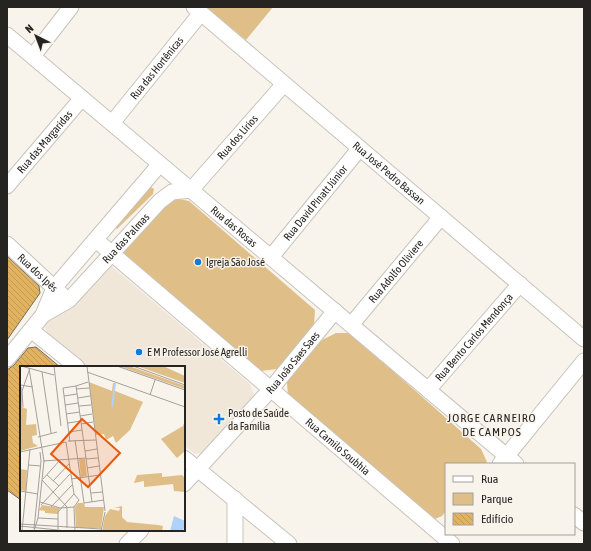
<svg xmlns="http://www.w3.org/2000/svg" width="591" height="551" font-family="'Asap Condensed',sans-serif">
<defs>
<pattern id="building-back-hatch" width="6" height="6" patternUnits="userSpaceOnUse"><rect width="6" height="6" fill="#e1b260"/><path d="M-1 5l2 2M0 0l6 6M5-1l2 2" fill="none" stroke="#c19953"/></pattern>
</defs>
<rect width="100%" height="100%" fill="#f8f3eb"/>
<!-- built -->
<polygon fill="#f0e7d9" points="110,265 250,384 254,395 206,452 195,454 184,445 184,367 85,367 47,337 45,326 97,266"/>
<!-- green -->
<g fill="#dfbf87">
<polygon points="206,7 273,7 246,40"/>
<polygon points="149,186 154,189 153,194 117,229 114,227"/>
<polygon points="174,198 189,201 315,310 314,326 277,369 261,371 121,251 155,204"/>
<polygon points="336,333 350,333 481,449 487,462 484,464 446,464 446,511 442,516 435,519 288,396 287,382 322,340"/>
</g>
<!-- building -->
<g fill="url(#building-back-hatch)" stroke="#726e68">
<polygon points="7,256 39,286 40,293 7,340"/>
<polygon points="36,347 60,367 21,367 21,500 7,490 7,370 14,365 28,348"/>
</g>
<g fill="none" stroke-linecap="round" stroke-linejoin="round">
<!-- street casing -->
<g stroke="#c7c3bc" stroke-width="17">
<g id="street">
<path id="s1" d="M 194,7 L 584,339"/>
<path id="s2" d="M 7,35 L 516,464"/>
<polyline points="33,56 71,7"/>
<path id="s3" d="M 112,123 L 201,13"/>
<path id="s4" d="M 7,186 L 82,98"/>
<path id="s5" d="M 96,240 L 452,544"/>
<path id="s6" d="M 7,244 L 62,295"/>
<path id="s7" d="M 271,257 L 360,148"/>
<path id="s8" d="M 43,315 L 69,300 L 160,201 L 172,192 L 191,190 L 284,84"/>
<path id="s9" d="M 351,325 L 441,217"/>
<polyline points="31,330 77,367"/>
<polyline points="7,359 43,315 54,288 160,164"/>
<path id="s10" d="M 428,390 L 520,284"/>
<polyline points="184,458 289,544"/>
<polyline points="500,464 584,361"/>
<path id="s11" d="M 184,484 L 271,389 L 335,311"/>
<polyline points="574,515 584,523"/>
<polyline points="127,544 141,530"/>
<polyline points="235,544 235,499"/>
</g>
</g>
<!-- street -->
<use href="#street" stroke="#fff" stroke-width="15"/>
</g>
<!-- markers -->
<g fill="#087de4" stroke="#f8f3eb" stroke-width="1.5">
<circle cx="198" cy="262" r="4"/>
<circle cx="139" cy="352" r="4"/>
<path d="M217 413h4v4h4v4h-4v4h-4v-4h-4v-4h4z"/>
</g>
<g text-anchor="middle" stroke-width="3" stroke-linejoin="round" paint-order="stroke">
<!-- street labels -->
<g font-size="11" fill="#262421" stroke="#f8f3eb">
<text dy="4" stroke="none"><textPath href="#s3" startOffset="71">Rua das Hortênicas</textPath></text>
<text dy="4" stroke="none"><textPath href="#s8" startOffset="269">Rua dos Lírios</textPath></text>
<text dy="4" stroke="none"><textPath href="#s4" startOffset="58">Rua das Margaridas</textPath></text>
<text dy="4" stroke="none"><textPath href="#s1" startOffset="256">Rua José Pedro Bassan</textPath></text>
<text dy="4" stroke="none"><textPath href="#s7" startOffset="70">Rua David Pinatt Júnior</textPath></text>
<text dy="4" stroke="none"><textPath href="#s2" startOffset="297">Rua das Rosas</textPath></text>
<text dy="4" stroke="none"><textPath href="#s8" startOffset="114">Rua das Palmas</textPath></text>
<text dy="4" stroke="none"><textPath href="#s9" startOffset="70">Rua Adolfo Oliviere</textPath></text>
<text dy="4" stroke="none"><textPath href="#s6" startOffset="42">Rua dos Ipês</textPath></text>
<text dy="4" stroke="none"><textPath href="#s10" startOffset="70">Rua Bento Carlos Mendonça</textPath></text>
<text dy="4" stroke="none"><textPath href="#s11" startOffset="163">Rua João Saes Saes</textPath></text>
<text dy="4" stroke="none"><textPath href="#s5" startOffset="318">Rua Camilo Soubhia</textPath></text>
</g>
<!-- poi labels -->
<g font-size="11" fill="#262421" stroke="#f8f3eb" text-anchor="start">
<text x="206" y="266">Igreja São José</text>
<text x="147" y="356">E M Professor José Agrelli</text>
<text x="228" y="417">Posto de Saúde<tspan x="228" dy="13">da Família</tspan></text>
</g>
<!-- neighbourhood labels -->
<g font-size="12" letter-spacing="1" fill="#262421" stroke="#f8f3eb">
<text x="492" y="422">JORGE CARNEIRO<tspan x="492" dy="14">DE CAMPOS</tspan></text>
</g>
</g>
<!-- overview -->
<g transform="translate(20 366)">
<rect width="165" height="165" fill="#f8f3eb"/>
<path d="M 99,0 L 112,1 L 165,20 L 165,23 ZM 117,0 L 143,0 L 165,10 L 165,17 ZM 69,16 L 92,25 L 93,17 L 95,17 L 95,25 L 123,36 L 110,64 L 96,77 L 93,70 L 86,74 L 84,68 L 76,69 ZM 0,20 L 2,21 L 2,41 L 7,43 L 6,59 L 16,58 L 17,69 L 12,70 L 13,77 L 18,80 L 0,85 ZM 165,54 L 165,85 L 157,92 L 141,73 L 163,60 ZM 59,93 L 65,93 L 67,110 L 61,111 ZM 0,103 L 7,104 L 6,125 L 0,124 ZM 58,137 L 64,137 L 65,141 L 84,141 L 81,162 L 56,162 L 55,141 ZM 22,139 L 40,142 L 38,148 L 25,147 L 25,145 L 19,144 ZM 102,140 L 102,151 L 107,156 L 138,159 L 143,160 L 142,165 L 82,165 L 85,150 L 90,143 L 99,145 L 100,142 L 94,142 Z" fill="#dfbf87"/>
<path d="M 142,107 L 142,111 L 162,109 L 165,112 L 165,126 L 154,125 L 153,118 L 124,121 L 124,115 L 114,117 L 117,109 Z" fill="#dfbf87"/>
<path d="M 154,150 L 165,155 L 165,161 L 162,165 L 150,165 Z" fill="#afd1fa"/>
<path fill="none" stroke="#afd1fa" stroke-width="2" d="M 92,41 L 95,17"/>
<path fill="none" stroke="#a4a09a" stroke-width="1" d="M 1,0 L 34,9M 34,0 L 41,60M 67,0 L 85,145M 97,0 L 165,24M 113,0 L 165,19M 9,2 L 24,95 L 18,152 L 14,165M 22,6 L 31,67M 67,6 L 165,41M 68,16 L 56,20 L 72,136M 0,19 L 13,21M 56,23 L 69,22M 130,29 L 135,14M 44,30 L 57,28M 58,32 L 70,30M 45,39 L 58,37M 59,40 L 71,39M 3,41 L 2,25 L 10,2M 46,48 L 60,46M 60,50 L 72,48M 48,57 L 61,55M 61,58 L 73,56M 49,66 L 62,64M 18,71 L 37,66M 55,74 L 64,137 L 84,134M 48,75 L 76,74M 50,76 L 43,22 L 56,20M 65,85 L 77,83M 0,86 L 46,76M 66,93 L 78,92M 23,95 L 66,92M 9,99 L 21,100M 67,102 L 79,100M 27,109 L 39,120M 23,113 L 40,94M 51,113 L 80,109M 22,114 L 47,141 L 47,162M 33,115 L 49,98M 0,125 L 18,128M 71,127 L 83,126M 20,136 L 40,142 L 54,141 L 59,134 L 54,128 L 46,76M 21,139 L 50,108M 31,141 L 52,119M 54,141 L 55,165M 18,152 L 38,153M 0,158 L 81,163M 0,160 L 47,165M 14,163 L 21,95 L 20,86M 38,163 L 38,146 L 54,128M 2,165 L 10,83M 81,165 L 85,146"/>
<path fill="#e8590c" fill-opacity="0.15" stroke="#e8590c" stroke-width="2" d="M 62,53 L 100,87 L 68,121 L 31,88 Z"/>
<rect width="165" height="165" fill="none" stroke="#262421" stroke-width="2"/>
</g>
<!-- border -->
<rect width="591" height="551" fill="none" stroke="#262421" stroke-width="16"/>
<!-- legend -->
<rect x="445" y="463" width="130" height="72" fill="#f8f3eb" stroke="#a4a09a"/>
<rect x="453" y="476" width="20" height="6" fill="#ffffff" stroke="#a4a09a"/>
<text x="481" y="483" font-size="12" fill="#262421">Rua</text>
<rect x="453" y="493" width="20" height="12" fill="#dfbf87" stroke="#a4a09a"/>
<text x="481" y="503" font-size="12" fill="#262421">Parque</text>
<rect x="453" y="513" width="20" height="12" fill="url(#building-back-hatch)" stroke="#a4a09a"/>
<text x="481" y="523" font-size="12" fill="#262421">Edifício</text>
<!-- north arrow -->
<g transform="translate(36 36) rotate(318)" stroke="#f8f3eb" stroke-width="3" paint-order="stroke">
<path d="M0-3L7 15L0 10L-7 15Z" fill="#262421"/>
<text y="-6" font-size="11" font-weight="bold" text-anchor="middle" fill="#262421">N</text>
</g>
</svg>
